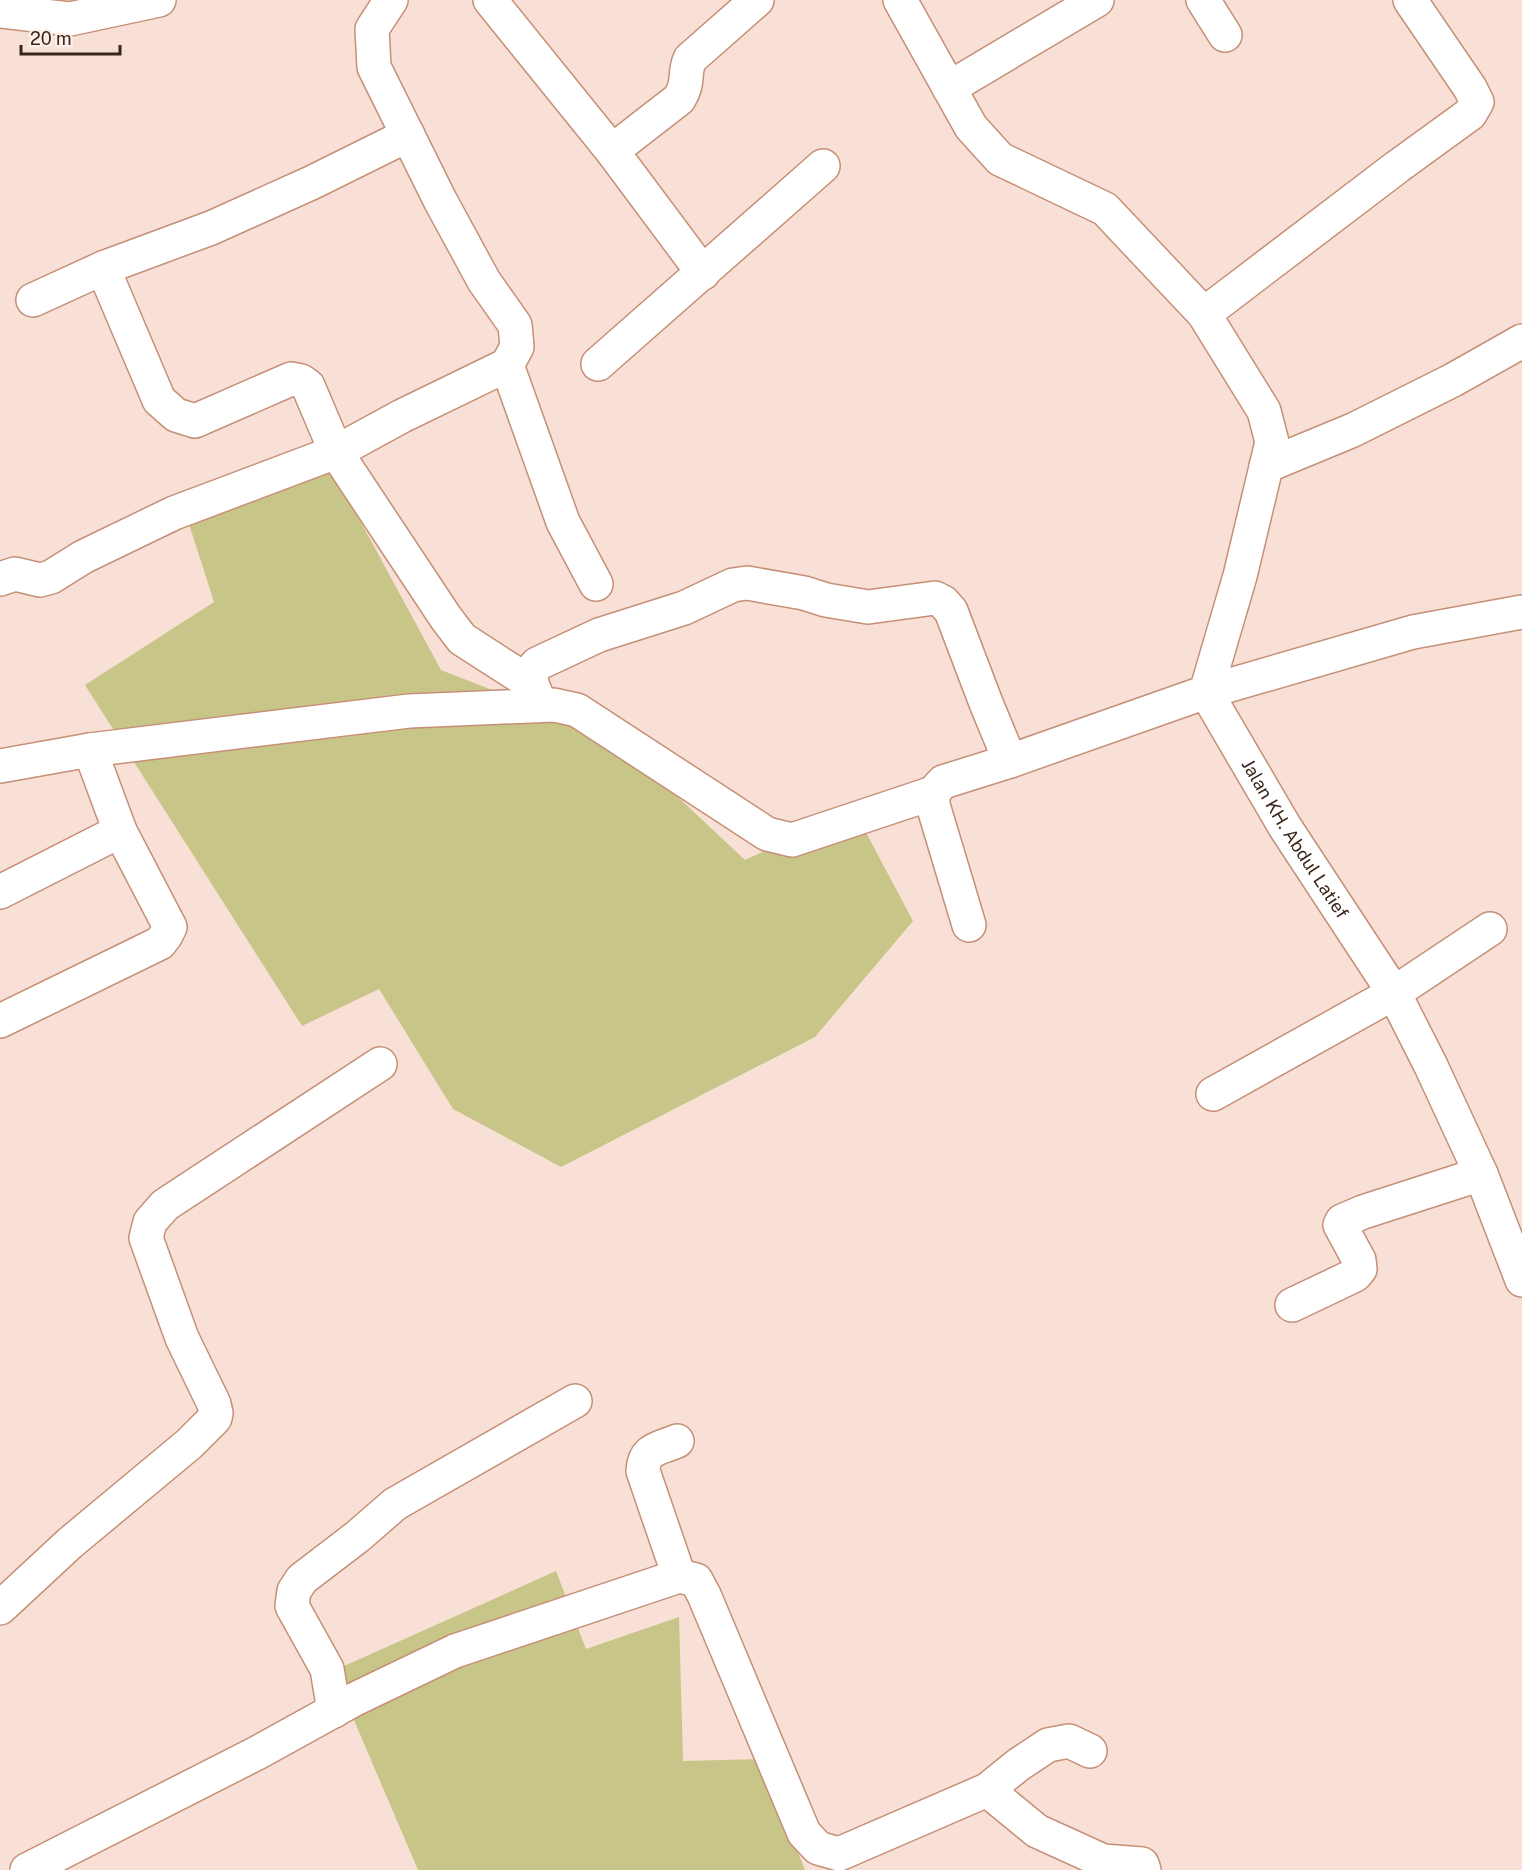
<svg xmlns="http://www.w3.org/2000/svg" width="1522" height="1870" font-family="'Public Sans',sans-serif">
<rect width="100%" height="100%" fill="#f8e0d6"/>
<!-- green -->
<g fill="#c8c589">
<polygon points="332,469 441,670 615,738 745,860 854,810 913,921 815,1037 561,1167 453,1109 379,989 302,1026 85,685 214,602 187,518"/>
<polygon points="556,1571 586,1649 679,1617 683,1761 761,1759 805,1870 418,1870 333,1671"/>
</g>
<g fill="none" stroke-linecap="round" stroke-linejoin="round">
<!-- minor casing -->
<g stroke="#c68f76" stroke-width="36">
<g id="minor">
<polyline points="490,0 612,151 703,273"/>
<polyline points="900,0 971,127 1000,159 1105,209 1204,314 1264,411 1272,442 1240,576 1206,692 1010,761 943,782 933,793 933,805 969,925"/>
<polyline points="1203,0 1225,35"/>
<polyline points="0,11 70,19 159,0"/>
<polyline points="949,88 1097,0"/>
<path d="M 612,151 L 679,99 C 690,82 683,74 690,59 L 757,0"/>
<polyline points="103,268 159,400 176,415 195,421 291,379 301,381 308,386 336,452 446,618 462,639 532,684"/>
<polyline points="33,300 103,268 211,228 311,183 408,135"/>
<polyline points="1204,314 1397,167 1470,114 1477,102 1470,88 1410,0"/>
<polyline points="598,364 823,166"/>
<polyline points="507,365 563,522 596,584"/>
<polyline points="1266,466 1353,430 1453,380 1522,341"/>
<polyline points="0,579 15,574 40,580 51,577 83,557 174,513 336,452 402,416 507,365 517,347 515,325 484,281 440,200 374,67 372,29 391,0"/>
<path id="s1" d="M 1522,612 L 1413,632 L 1206,692 L 1285,827 L 1394,993 L 1431,1066 L 1481,1174 L 1522,1280"/>
<polyline points="539,701 532,684 530,672 537,664 599,635 684,608 733,585 747,583 804,593 826,600 868,607 935,598 943,602 951,611 986,703 1010,761"/>
<polyline points="0,766 90,750 409,711 554,705 577,710 767,834 792,840 933,793"/>
<polyline points="0,892 120,831"/>
<polyline points="0,1021 160,943 166,935 170,927 120,831 90,750"/>
<polyline points="1213,1094 1394,993 1490,929"/>
<polyline points="1292,1305 1355,1275 1360,1269 1359,1260 1340,1225 1342,1221 1363,1212 1481,1174"/>
<path d="M 677,1441 C 659,1449 644,1448 643,1471 L 679,1576"/>
<polyline points="0,1608 70,1543 189,1444 215,1418 216,1413 214,1404 182,1338 146,1238 150,1222 165,1205 380,1064"/>
<polyline points="334,1711 327,1669 292,1606 294,1591 302,1579 357,1537 395,1504 575,1401"/>
<polyline points="987,1790 1037,1831 1103,1861 1142,1864 1144,1870"/>
<polyline points="27,1870 257,1753 353,1700 455,1651 679,1576 696,1580 704,1595 804,1833 818,1848 839,1854 987,1790 1018,1765 1048,1745 1069,1741 1090,1751"/>
</g>
</g>
<!-- minor -->
<use href="#minor" stroke="#fff" stroke-width="33"/>
</g>
<g text-anchor="middle" stroke-width="6" stroke-linejoin="round" paint-order="stroke">
<!-- street labels -->
<g font-size="18" fill="#3a251a" stroke="#fdf0eb">
<text dy="6" stroke="none"><textPath href="#s1" startOffset="498">Jalan KH. Abdul Latief</textPath></text>
</g>
</g>
<!-- scale -->
<path d="M21 45v9h99v-9" fill="none" stroke="#3a251a" stroke-width="3"/>
<text x="30" y="45" font-size="18" fill="#3a251a" stroke="#fdf0eb" stroke-width="4.5" paint-order="stroke">20 m</text>
</svg>
